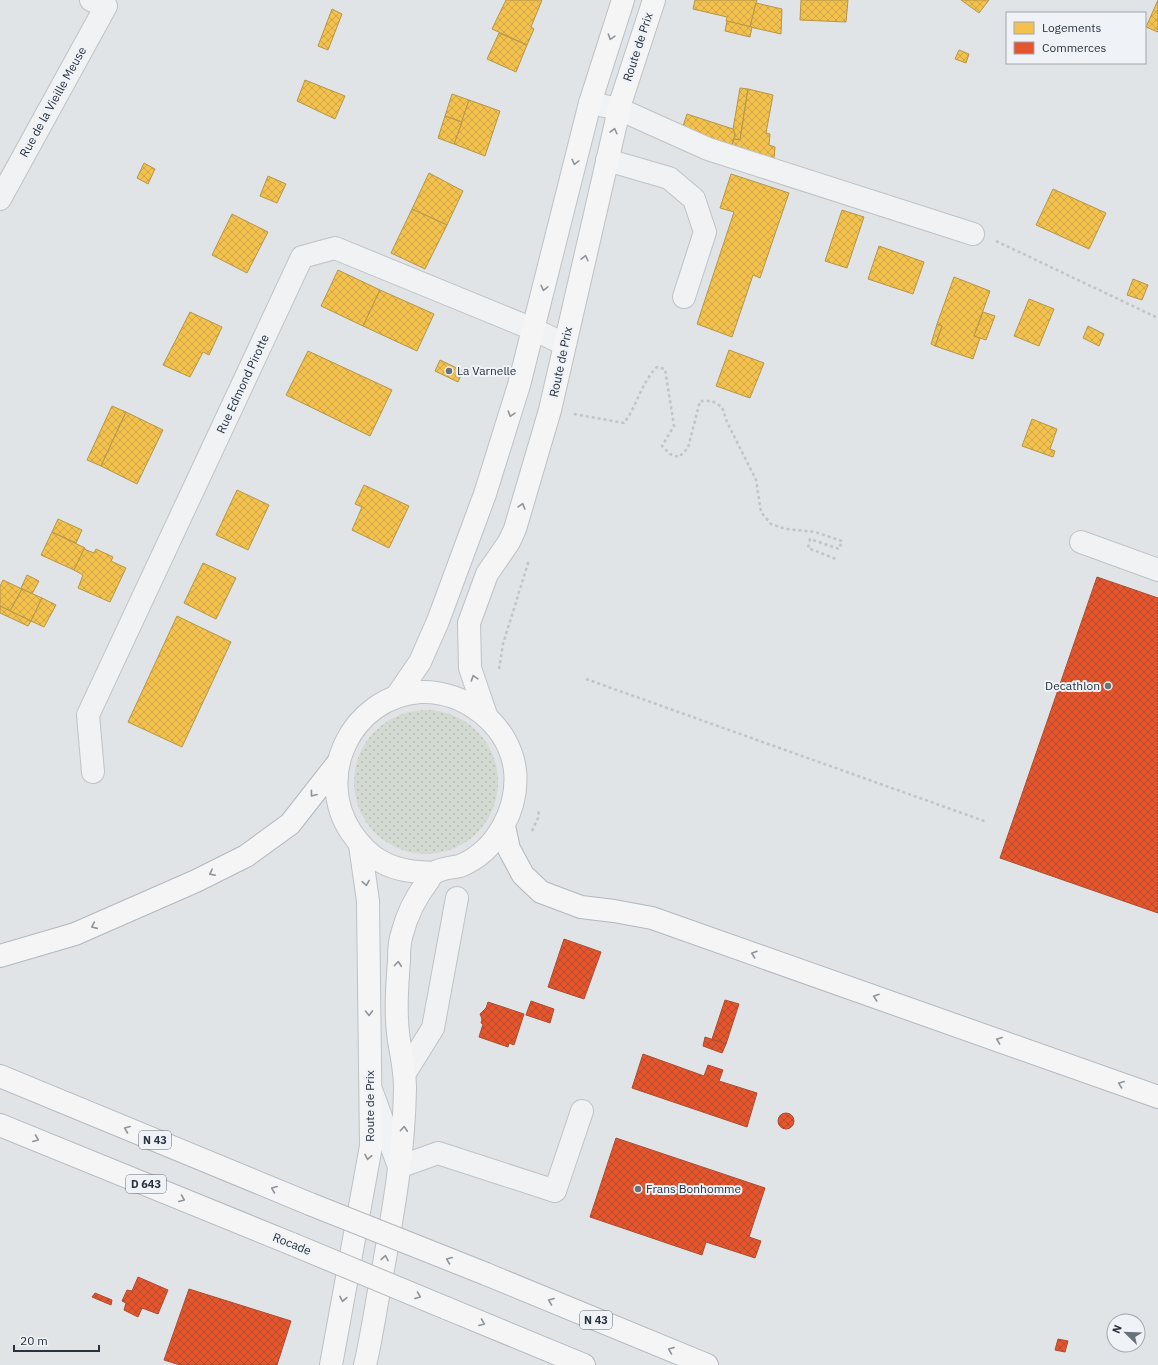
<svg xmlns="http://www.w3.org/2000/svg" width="1158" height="1365" font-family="'IBM Plex Sans',sans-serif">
<defs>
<pattern id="grass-dots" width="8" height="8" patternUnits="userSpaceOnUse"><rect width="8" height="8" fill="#d3dad2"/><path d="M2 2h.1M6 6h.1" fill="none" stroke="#b5bcb5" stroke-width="1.8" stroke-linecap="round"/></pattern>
<pattern id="homes-cross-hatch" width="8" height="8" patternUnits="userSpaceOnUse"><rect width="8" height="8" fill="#f2c14e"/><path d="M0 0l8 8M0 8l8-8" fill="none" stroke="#d0a645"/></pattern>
<pattern id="shops-cross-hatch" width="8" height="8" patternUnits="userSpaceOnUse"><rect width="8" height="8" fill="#e4572e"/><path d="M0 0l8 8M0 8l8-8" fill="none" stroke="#b94929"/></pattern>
</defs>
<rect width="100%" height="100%" fill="#e1e4e6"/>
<!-- grass -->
<circle fill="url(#grass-dots)" cx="426" cy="782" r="72"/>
<!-- homes -->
<g fill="url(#homes-cross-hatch)" stroke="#b5964a">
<polygon points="506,0 542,0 531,27 534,29 527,45 492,29"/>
<polygon points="695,0 757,0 750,27 726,21 727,17 693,9"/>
<polygon points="801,0 848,0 846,22 800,20"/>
<polygon points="961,0 989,0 979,13"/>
<polygon points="1158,0 1158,32 1146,27"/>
<polygon points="756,3 782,9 781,34 750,27"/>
<polygon points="332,9 342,14 328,50 318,46"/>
<polygon points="727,21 752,27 750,37 725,31"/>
<polygon points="499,33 527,45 516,72 487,59"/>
<polygon points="959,50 969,54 966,63 955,59"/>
<polygon points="305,80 345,96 335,119 297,101"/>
<polygon points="740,88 748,89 740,140 734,139 735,134 733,129"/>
<polygon points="748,89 773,95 766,133 770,134 769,145 775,147 774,159 732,145 734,139 740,140"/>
<polygon points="452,94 469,100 462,122 445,116"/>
<polygon points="469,100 500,111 485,156 454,144"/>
<polygon points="687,114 733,129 735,134 732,145 682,129"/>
<polygon points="445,116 462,122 454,144 438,138"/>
<polygon points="144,163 155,169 148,184 137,178"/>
<polygon points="429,173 463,191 447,225 412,209"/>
<polygon points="731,174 789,193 760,278 753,275 732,337 697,324 734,212 720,208"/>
<polygon points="268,176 286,184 277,203 260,196"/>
<polygon points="1053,189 1106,213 1089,249 1036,225"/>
<polygon points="412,209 447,225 425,269 391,253"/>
<polygon points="842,210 864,217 847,268 825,261"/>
<polygon points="232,214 268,232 247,273 212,255"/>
<polygon points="879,246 924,262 913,294 868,279"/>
<polygon points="338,270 380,290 363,326 321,306"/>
<polygon points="954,277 990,291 974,336 980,338 973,359 935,346 942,326 937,324"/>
<polygon points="1133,279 1148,285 1142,300 1127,295"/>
<polygon points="380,290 434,314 417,351 363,326"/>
<polygon points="1029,299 1054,309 1039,346 1014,336"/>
<polygon points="190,312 222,327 209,355 203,352 190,377 163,365"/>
<polygon points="983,312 995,316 986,340 974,336"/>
<polygon points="937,324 942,326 935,346 931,344"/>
<polygon points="1088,326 1104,334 1099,346 1083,338"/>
<polygon points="729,350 764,363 750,398 716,386"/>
<polygon points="308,351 392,390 370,436 286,395"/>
<polygon points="440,360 463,371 458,382 435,371"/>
<polygon points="112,406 126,412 101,466 87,460"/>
<polygon points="126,412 163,430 137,484 101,466"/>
<polygon points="1032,419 1057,429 1050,449 1055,451 1053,457 1022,446"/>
<polygon points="364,485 409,506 389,548 352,530 362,507 355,504"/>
<polygon points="237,490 269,505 248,550 216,535"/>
<polygon points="58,519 82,530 76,543 52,532"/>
<polygon points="52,532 85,548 74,570 41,555"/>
<polygon points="84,549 94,553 96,549 113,557 111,561 126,568 110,602 78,588 83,575 74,570"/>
<polygon points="203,563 236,578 216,619 184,603"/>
<polygon points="27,575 39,581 32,594 21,588"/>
<polygon points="3,580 22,589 10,611 0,606 0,586"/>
<polygon points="22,589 42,598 31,621 10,611"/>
<polygon points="42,598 56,605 44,627 31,621"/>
<polygon points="0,606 31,621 28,626 0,613"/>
<polygon points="177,616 231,642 182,747 128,722"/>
</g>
<!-- shops -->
<g fill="url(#shops-cross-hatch)" stroke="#ac4c33">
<polygon points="1097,577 1158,598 1158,913 1000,858"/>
<polygon points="564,939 601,952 584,999 548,987"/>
<polygon points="725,1000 739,1004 726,1044 712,1039"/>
<polygon points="531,1001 554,1009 550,1023 526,1015"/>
<polygon points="488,1002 524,1014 514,1045 509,1043 508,1047 479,1037 483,1024 481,1023 482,1019 480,1014 486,1008"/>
<polygon points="705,1037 726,1044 722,1053 703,1046"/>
<polygon points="643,1054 704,1076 708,1065 723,1070 719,1081 757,1093 747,1127 632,1088"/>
<circle cx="786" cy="1121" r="8"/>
<polygon points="616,1138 765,1188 749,1237 761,1241 755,1258 706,1242 702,1255 590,1217"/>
<polygon points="138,1277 168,1290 158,1314 142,1308 138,1317 124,1310 126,1303 122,1301 127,1290 132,1291"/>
<polygon points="189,1289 291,1321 277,1365 180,1365 164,1360"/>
<polygon points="95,1293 112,1300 111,1305 92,1297"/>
<polygon points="1058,1339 1068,1341 1065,1352 1055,1350"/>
</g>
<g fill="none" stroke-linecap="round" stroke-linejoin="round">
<!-- minor casing -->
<g stroke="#bfc2c4" stroke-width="24">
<g id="minor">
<polyline points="590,103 619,109 708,149 973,234"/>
<polyline points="607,160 669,178 694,199 705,232 684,297"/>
<polyline points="0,199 106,6 91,0"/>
<polyline points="1081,542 1158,570"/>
<polyline points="93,772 88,715 302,257 335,248 533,329 564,344"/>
<polyline points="405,1073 433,1028 457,898"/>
<polyline points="372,1092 399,1167 438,1153 555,1191 582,1111"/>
</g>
</g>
<!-- major casing -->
<g stroke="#bec1c4" stroke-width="24">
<g id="major">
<polyline points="396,697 420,662 438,621 485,494 519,385 590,103 623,0"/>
<polyline points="486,715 470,668 469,623 487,574 509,542 515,529 550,410 621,101 654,0"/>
<polyline points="331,1365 371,1146 368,901 360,845"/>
<path d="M 365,1365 C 372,1336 376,1305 382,1275 C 393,1213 404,1152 405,1089 C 405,1072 402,1057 399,1041 C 395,1015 397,987 399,960 C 399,952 399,942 402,934 C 407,914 415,898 428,881 C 430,878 431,875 434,873 C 441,868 452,868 460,866 C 497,851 519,808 515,770 C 509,724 464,690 420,692 C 351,697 314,776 351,832 C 359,844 369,855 382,862 C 398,871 416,872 434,873"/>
</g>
</g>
<!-- highway casing -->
<g stroke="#b3b7bb" stroke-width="24">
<g id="highway">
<polyline points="504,826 509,849 523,875 541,892 581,907 614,911 652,918 1158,1097"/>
<polyline points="0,956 75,934 196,881 246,856 290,824 337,764"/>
<polyline points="0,1076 310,1204"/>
<polyline points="0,1125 292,1244"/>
<polyline points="486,1274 707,1365"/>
<polyline points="446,1308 584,1365"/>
</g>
</g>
<!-- path -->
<g stroke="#c0c3c7" stroke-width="2.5" stroke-dasharray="3 3" stroke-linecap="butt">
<polyline points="996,241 1158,318"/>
<path d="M 574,414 L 624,423 C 637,406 641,383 657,367 L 665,369 L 674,426 L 662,446 L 670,454 L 679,457 L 688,448 L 700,401 L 712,401 L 722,407 L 727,422 L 756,480 L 761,512 L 771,524 L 786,529 L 815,532 L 842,541 L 839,549 L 810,539 L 808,548 L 836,559"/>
<polyline points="499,669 503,644 529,560"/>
<polyline points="586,679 987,822"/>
<polyline points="532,831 538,818 539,809"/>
</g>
<!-- minor -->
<use href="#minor" stroke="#f1f2f3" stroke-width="22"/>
<!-- major -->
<use href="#major" stroke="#f5f5f6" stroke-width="22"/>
<!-- highway -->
<use href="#highway" stroke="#f5f5f6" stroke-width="22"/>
<!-- highway-bridge casing -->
<g stroke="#b3b7bb" stroke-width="24" stroke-linecap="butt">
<g id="highway-bridge">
<polyline points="310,1204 486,1274"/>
<polyline points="292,1244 446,1308"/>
</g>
</g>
<!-- highway-bridge -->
<use href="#highway-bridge" stroke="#f5f5f6" stroke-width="22"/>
</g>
<!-- one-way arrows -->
<defs><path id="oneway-chevron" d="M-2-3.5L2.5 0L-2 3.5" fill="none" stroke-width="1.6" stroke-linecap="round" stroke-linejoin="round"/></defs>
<g stroke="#8e949a">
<use href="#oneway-chevron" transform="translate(611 37) rotate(108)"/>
<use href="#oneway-chevron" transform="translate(614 131) rotate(-77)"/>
<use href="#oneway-chevron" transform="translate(575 162) rotate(104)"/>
<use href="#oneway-chevron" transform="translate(585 258) rotate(-77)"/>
<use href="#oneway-chevron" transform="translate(544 288) rotate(104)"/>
<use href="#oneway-chevron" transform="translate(511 414) rotate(107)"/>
<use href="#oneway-chevron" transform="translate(522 506) rotate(-74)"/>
<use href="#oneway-chevron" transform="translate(474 678) rotate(-108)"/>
<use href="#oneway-chevron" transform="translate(313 794) rotate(128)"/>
<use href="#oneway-chevron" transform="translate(212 873) rotate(153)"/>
<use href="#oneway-chevron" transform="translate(366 883) rotate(81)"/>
<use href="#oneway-chevron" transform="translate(94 926) rotate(156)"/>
<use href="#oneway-chevron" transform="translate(754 954) rotate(-161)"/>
<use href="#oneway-chevron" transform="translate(398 964) rotate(-85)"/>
<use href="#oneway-chevron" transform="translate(876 997) rotate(-161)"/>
<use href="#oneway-chevron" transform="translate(369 1013) rotate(89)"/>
<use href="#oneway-chevron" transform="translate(999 1040) rotate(-160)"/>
<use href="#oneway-chevron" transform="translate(1121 1084) rotate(-160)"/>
<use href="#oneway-chevron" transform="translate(127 1129) rotate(-158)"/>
<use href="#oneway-chevron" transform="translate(404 1129) rotate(-86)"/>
<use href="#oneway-chevron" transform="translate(36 1139) rotate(22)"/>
<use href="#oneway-chevron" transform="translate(368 1157) rotate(101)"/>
<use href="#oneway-chevron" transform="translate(274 1189) rotate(-158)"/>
<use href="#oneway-chevron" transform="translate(182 1199) rotate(22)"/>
<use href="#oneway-chevron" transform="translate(385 1258) rotate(-80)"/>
<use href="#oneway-chevron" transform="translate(449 1260) rotate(-158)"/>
<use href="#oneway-chevron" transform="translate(418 1296) rotate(22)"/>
<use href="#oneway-chevron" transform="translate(343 1299) rotate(100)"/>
<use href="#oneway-chevron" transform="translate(551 1301) rotate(-158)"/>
<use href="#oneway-chevron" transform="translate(482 1323) rotate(22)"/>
<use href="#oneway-chevron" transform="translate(671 1350) rotate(-158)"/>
</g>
<!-- markers -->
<g fill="#697179" stroke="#eff2f6" stroke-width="1.5">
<circle cx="449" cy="371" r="4"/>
<circle cx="1108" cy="686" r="4"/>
<circle cx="638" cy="1189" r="4"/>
</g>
<g text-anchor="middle" stroke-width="4" stroke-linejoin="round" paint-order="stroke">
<!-- shield labels -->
<g fill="#eff2f6" stroke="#646c76" stroke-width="1">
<rect x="139" y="1131" width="32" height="18" rx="3"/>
<rect x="126" y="1175" width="40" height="18" rx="3"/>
<rect x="580" y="1311" width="32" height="18" rx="3"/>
</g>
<g font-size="11" font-weight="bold" fill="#28333f">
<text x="155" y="1144">N 43</text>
<text x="146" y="1188">D 643</text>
<text x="596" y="1324">N 43</text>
</g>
<!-- street labels -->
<g font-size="12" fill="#28333f" stroke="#eff2f6">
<text transform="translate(638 47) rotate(-72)" y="4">Route de Prix</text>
<text transform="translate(53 102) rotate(-61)" y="4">Rue de la Vieille Meuse</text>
<text transform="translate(561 362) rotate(-78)" y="4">Route de Prix</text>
<text transform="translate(243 384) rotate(-65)" y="4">Rue Edmond Pirotte</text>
<text transform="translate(370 1106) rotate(-90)" y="4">Route de Prix</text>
<text transform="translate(292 1244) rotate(22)" y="4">Rocade</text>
</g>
<!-- poi labels -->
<g font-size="12" fill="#28333f" stroke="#eff2f6" text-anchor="start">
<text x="457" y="375">La Varnelle</text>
<text x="1100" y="690" text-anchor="end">Decathlon</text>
<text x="646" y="1193">Frans Bonhomme</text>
</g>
</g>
<!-- legend -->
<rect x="1006" y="12" width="140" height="52" fill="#eff2f6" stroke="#9fa6ad"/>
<rect x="1014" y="22" width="20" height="12" fill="#f2c14e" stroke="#9fa6ad"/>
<text x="1042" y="32" font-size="12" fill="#28333f">Logements</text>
<rect x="1014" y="42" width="20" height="12" fill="#e4572e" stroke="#9fa6ad"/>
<text x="1042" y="52" font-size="12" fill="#28333f">Commerces</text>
<!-- north arrow -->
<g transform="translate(1126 1333) rotate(293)"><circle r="19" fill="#eff2f6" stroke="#9fa6ad"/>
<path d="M0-3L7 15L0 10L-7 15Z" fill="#697179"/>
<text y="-6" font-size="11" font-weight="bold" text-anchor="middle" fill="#28333f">N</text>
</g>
<!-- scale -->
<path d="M14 1345v6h85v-6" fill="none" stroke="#28333f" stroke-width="2"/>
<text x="20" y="1345" font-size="12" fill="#28333f" stroke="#eff2f6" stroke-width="3" paint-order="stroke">20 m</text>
</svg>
